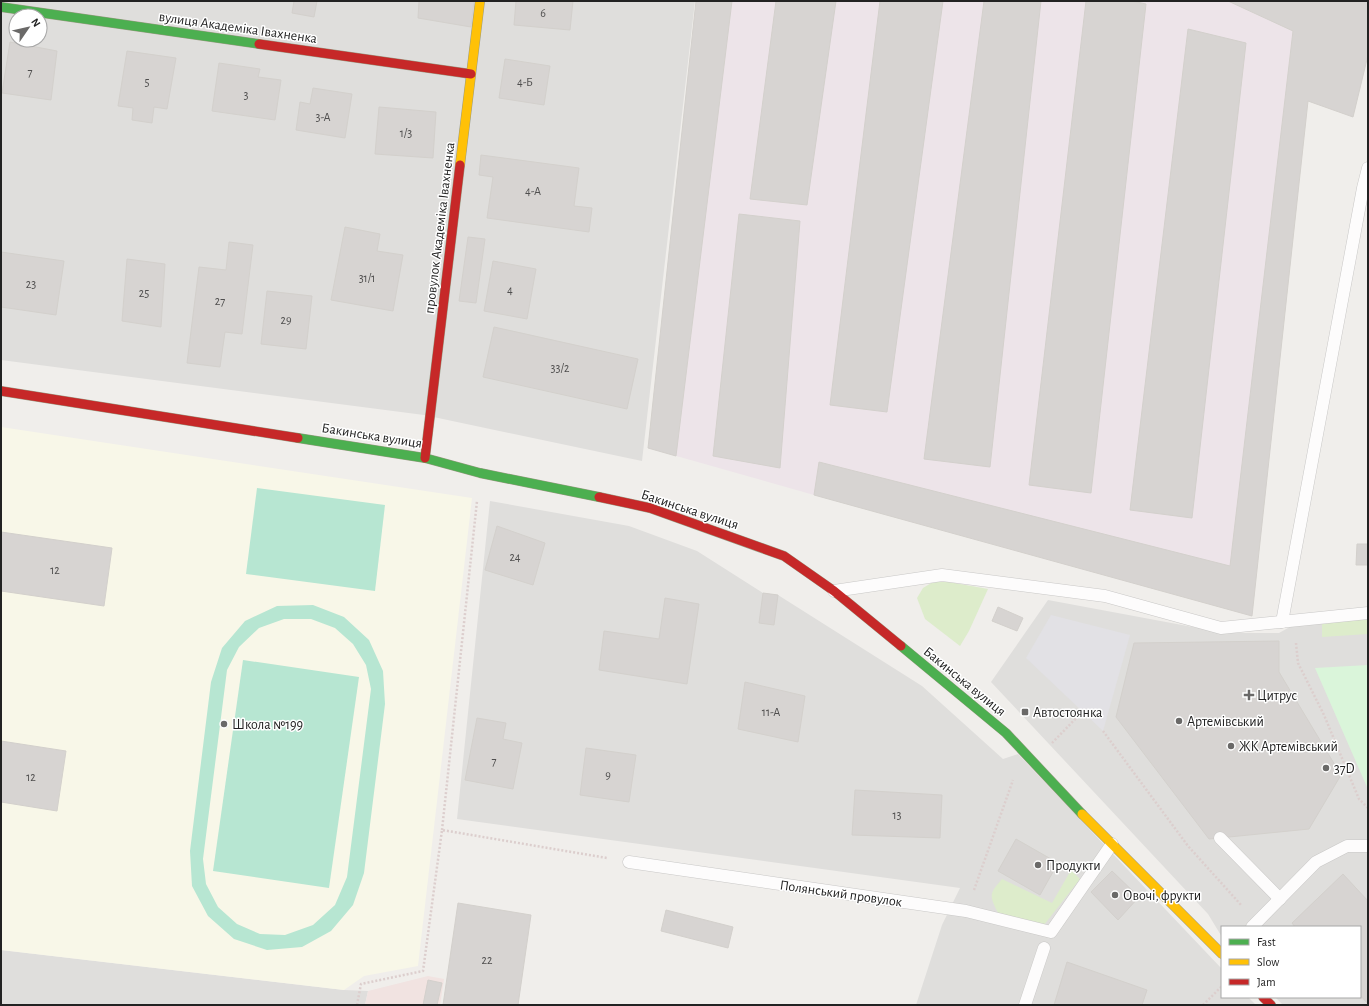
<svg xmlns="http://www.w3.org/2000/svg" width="1369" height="1006" font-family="'Alegreya Sans',sans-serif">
<rect width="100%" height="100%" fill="#f0eeeb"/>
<!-- residential -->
<g fill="#dfdedc" fill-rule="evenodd">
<path d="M 1,1 L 695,1 L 642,461 L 424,415 L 1,360 ZM 16,16 L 40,16 L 40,40 L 16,40 Z"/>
<polygon points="490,501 629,526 697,551 763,593 778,595 922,686 1003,759 1018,754 1222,969 1222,997 1248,997 1256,1005 916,1005 942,925 960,888 457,819"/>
<polygon points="1048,600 1225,633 1279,633 1297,623 1368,616 1368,1005 1283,1005 1275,997 1360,997 1360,927 1222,927 1222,937 1208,914 991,682"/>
<polygon points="1,950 344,990 368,991 365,1005 1,1005"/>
</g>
<!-- commercial -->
<polygon fill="#f1e3e1" points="428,976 444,979 440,1005 365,1005 368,991"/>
<!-- industrial -->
<polygon fill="#ede4e9" points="696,1 1368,1 1368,55 1353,117 1308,101 1252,616 814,495 648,448 650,439"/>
<!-- education -->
<polygon fill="#f8f7e8" points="1,427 472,498 418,966 364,976 344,990 1,950"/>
<!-- grass -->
<g fill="#ddeccb">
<polygon points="933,582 949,582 988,589 969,631 960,646 925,619 917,598 923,588"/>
<polygon points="1368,619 1368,634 1322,637 1322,623"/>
<path d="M 1071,870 L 1080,879 L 1044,925 L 998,913 C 989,895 989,894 1002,879 L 1052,903 Z"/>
</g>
<!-- park -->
<polygon fill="#daf5da" points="1368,665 1368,786 1367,787 1315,668"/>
<!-- pitch -->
<g fill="#b7e6d2" fill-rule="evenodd">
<polygon points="257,488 385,505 375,591 246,574"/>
<path d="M 313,605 L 344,617 L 369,640 L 383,671 L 385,704 L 364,873 L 353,905 L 331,931 L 302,947 L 267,950 L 234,939 L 208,916 L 192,886 L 190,851 L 211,682 L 222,648 L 245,621 L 277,606 ZM 284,619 L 311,619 L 335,628 L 353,644 L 366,665 L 371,689 L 347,877 L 335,905 L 313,925 L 285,935 L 260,934 L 237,924 L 218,907 L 206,884 L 203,859 L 227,670 L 239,647 L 259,628 Z"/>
<polygon points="243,660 359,677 329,888 213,871"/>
</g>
<!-- plaza -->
<polygon fill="#e2e1e5" points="1051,615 1130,635 1103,731 1026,658"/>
<!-- building -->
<g fill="#d7d4d2" stroke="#d3d0cc">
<polygon points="294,1 317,1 314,17 292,13"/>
<polygon points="419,1 474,1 471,27 418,18"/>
<polygon points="516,1 573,1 570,30 514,25"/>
<polygon points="696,1 732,1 676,456 648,448"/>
<polygon points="776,1 836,1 807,205 750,199"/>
<polygon points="880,1 943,1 887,412 830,405"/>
<polygon points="984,1 1041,1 990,467 924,459"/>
<polygon points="1086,1 1132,1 1146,4 1091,493 1029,485"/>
<polygon points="1228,1 1368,1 1368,55 1353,117 1308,101 1252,616 814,495 819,462 1230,566 1293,31"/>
<polygon points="1188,29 1246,43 1192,518 1130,510"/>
<polygon points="10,42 57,51 51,100 2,93"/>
<polygon points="127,51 176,58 167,109 154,107 152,123 132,120 133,108 118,106"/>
<polygon points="505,59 550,66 544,105 499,98"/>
<polygon points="219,63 260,69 258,77 281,80 275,120 212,111"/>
<polygon points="313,88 352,94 345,138 296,130 300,102 310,104"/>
<polygon points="379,107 436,112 433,158 375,154"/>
<polygon points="481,155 579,168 574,206 592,208 589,232 487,218 493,177 479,175"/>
<polygon points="739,214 800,221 780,468 713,456"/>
<polygon points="345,227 380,234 377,251 403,255 393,311 331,300"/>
<polygon points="468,237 485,239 476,303 459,301"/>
<polygon points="229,242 253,245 242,334 225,332 220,367 187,363 199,267 226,270"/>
<polygon points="1,252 64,261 56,315 1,307"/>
<polygon points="127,259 165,264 161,327 122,321"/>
<polygon points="493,261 536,269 527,319 484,311"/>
<polygon points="267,291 312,296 306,349 261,344"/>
<polygon points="494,327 638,359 627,409 483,377"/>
<polygon points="497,526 545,543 533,585 485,570"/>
<polygon points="1,532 112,548 104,606 1,591"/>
<polygon points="1357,544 1368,544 1368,565 1356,565"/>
<polygon points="763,593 778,595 774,625 759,623"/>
<polygon points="665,598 699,604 687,684 599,670 604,631 659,639"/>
<polygon points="998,607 1023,618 1017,631 992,621"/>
<polygon points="1279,641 1279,672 1341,775 1309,829 1209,839 1116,717 1134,643"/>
<polygon points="745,682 805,696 798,742 738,729"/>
<polygon points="477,718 506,723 503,739 522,743 513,789 465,780"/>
<polygon points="1,741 66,751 57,811 1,802"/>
<polygon points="586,748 636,755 629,802 580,795"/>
<polygon points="855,790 942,795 940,838 852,835"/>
<polygon points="1016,839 1058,863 1040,895 998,871"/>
<polygon points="1112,871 1139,897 1118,920 1091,892"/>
<polygon points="1343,874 1368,901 1368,1004 1360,995 1360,927 1295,927 1292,923"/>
<polygon points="458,903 531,915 518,1005 443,1005"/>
<polygon points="666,910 733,927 728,948 661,931"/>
<polygon points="1067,962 1147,990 1142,1005 1054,1005"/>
<polygon points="428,980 442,983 437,1005 423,1005"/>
</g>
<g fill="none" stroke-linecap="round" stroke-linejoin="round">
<!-- lane casing -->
<g stroke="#c9c8c7" stroke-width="13">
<g id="lane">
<polyline points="834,591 942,575 1105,596 1221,628 1368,613"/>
<polyline points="1282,622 1363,188 1368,168"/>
<polyline points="1220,838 1280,899"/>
<polyline points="629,862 966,911 1051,932 1112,844"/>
<polyline points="1252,927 1316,862 1347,846 1368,846"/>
<polyline points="1025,1005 1044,948"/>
</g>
</g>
<!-- fast casing -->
<g stroke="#999a82" stroke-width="10">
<g id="fast">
<polyline points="1,7 259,44"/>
<polyline points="298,438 425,458 480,473 599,497"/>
<polyline points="901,646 1006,733 1082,814"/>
</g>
</g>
<!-- slow casing -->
<g stroke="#999a82" stroke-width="10">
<g id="slow">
<polyline points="460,165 480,1"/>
<polyline points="1082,814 1222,954"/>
</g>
</g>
<!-- jam casing -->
<g stroke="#999a82" stroke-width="10">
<g id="jam">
<polyline points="259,44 471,74"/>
<polyline points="1,391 298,438"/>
<polyline points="425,458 460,165"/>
<polyline points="599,497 650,508 784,556 834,591 901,646"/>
<polyline points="1263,997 1271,1005"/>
</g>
</g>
<!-- path -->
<g stroke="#dccecd" stroke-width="2.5" stroke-dasharray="2 2" stroke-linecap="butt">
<polyline points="1296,643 1298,663 1324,715 1359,799 1368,808"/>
<polyline points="1103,731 1188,846 1242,906"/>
<polyline points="1052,743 1083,711"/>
<polyline points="442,830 477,501"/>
<polyline points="974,890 1013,780"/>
<polyline points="357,1005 361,984 423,971 442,830 607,858"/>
<polyline points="1203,1005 1222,986"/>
</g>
<!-- lane -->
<use href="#lane" stroke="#fdfcfc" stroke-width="12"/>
<!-- fast -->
<use href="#fast" stroke="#4caf50" stroke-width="9"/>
<!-- slow -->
<use href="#slow" stroke="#ffc107" stroke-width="9"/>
<!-- jam -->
<use href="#jam" stroke="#c62828" stroke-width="9"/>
</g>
<!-- markers -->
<g fill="#6a6968" stroke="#fff" stroke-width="1.5">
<path d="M1247 689h4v4h4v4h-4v4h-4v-4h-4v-4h4z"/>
<rect x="1021" y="708" width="8" height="8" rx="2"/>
<circle cx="1179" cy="721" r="4"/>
<circle cx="224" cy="724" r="4"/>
<circle cx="1231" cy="746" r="4"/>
<circle cx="1326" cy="768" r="4"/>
<circle cx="1038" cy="865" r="4"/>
<circle cx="1115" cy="895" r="4"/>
</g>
<g text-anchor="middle" stroke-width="3" stroke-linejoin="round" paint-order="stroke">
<!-- number labels -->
<g font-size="12" fill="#4f4e4e">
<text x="543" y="17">6</text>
<text x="30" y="76">7</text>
<text x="147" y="86">5</text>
<text x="525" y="86">4-Б</text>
<text x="246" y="99">3</text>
<text x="323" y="121">3-А</text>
<text x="406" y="137">1/3</text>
<text x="533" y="195">4-А</text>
<text x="367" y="282">31/1</text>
<text x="31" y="288">23</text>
<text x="510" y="294">4</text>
<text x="144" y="297">25</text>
<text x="220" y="305">27</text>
<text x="286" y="324">29</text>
<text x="560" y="372">33/2</text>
<text x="515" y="561">24</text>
<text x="55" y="574">12</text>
<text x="771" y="716">11-А</text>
<text x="494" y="765">7</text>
<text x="608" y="779">9</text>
<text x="31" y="781">12</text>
<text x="897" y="819">13</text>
<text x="487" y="964">22</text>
</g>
<!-- street labels -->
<g font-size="14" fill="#222" stroke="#fff">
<text transform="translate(238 27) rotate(8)" y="5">вулиця Академіка Івахненка</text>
<text transform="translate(439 228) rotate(-83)" y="5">провулок Академіка Івахненка</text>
<text transform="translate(372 435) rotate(9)" y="5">Бакинська вулиця</text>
<text transform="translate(690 509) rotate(18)" y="5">Бакинська вулиця</text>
<text transform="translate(965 681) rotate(39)" y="5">Бакинська вулиця</text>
<text transform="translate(841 893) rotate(8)" y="5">Полянський провулок</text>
</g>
<!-- poi labels -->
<g font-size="14" fill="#222" stroke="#fff" text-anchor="start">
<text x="1257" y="700">Цитрус</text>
<text x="1033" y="717">Автостоянка</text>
<text x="1187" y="726">Артемівський</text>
<text x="232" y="729">Школа №199</text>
<text x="1239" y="751">ЖК Артемівський</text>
<text x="1334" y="773">37D</text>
<text x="1046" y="870">Продукти</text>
<text x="1123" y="900">Овочі, фрукти</text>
</g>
</g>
<!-- border -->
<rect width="1369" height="1006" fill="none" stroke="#222222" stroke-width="4"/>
<!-- legend -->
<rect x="1221" y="926" width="140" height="72" fill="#ffffff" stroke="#a7a7a7"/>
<rect x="1229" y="939" width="20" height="6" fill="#4caf50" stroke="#a7a7a7"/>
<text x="1257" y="946" font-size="12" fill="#222222">Fast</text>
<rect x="1229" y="959" width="20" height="6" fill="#ffc107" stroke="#a7a7a7"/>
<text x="1257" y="966" font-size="12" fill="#222222">Slow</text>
<rect x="1229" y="979" width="20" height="6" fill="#c62828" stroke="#a7a7a7"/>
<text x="1257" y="986" font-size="12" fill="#222222">Jam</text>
<!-- north arrow -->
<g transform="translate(28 28) rotate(56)"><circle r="19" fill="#ffffff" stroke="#a7a7a7"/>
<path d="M0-3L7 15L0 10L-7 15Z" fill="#6a6968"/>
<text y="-6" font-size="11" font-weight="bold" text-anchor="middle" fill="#222222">N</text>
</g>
</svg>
